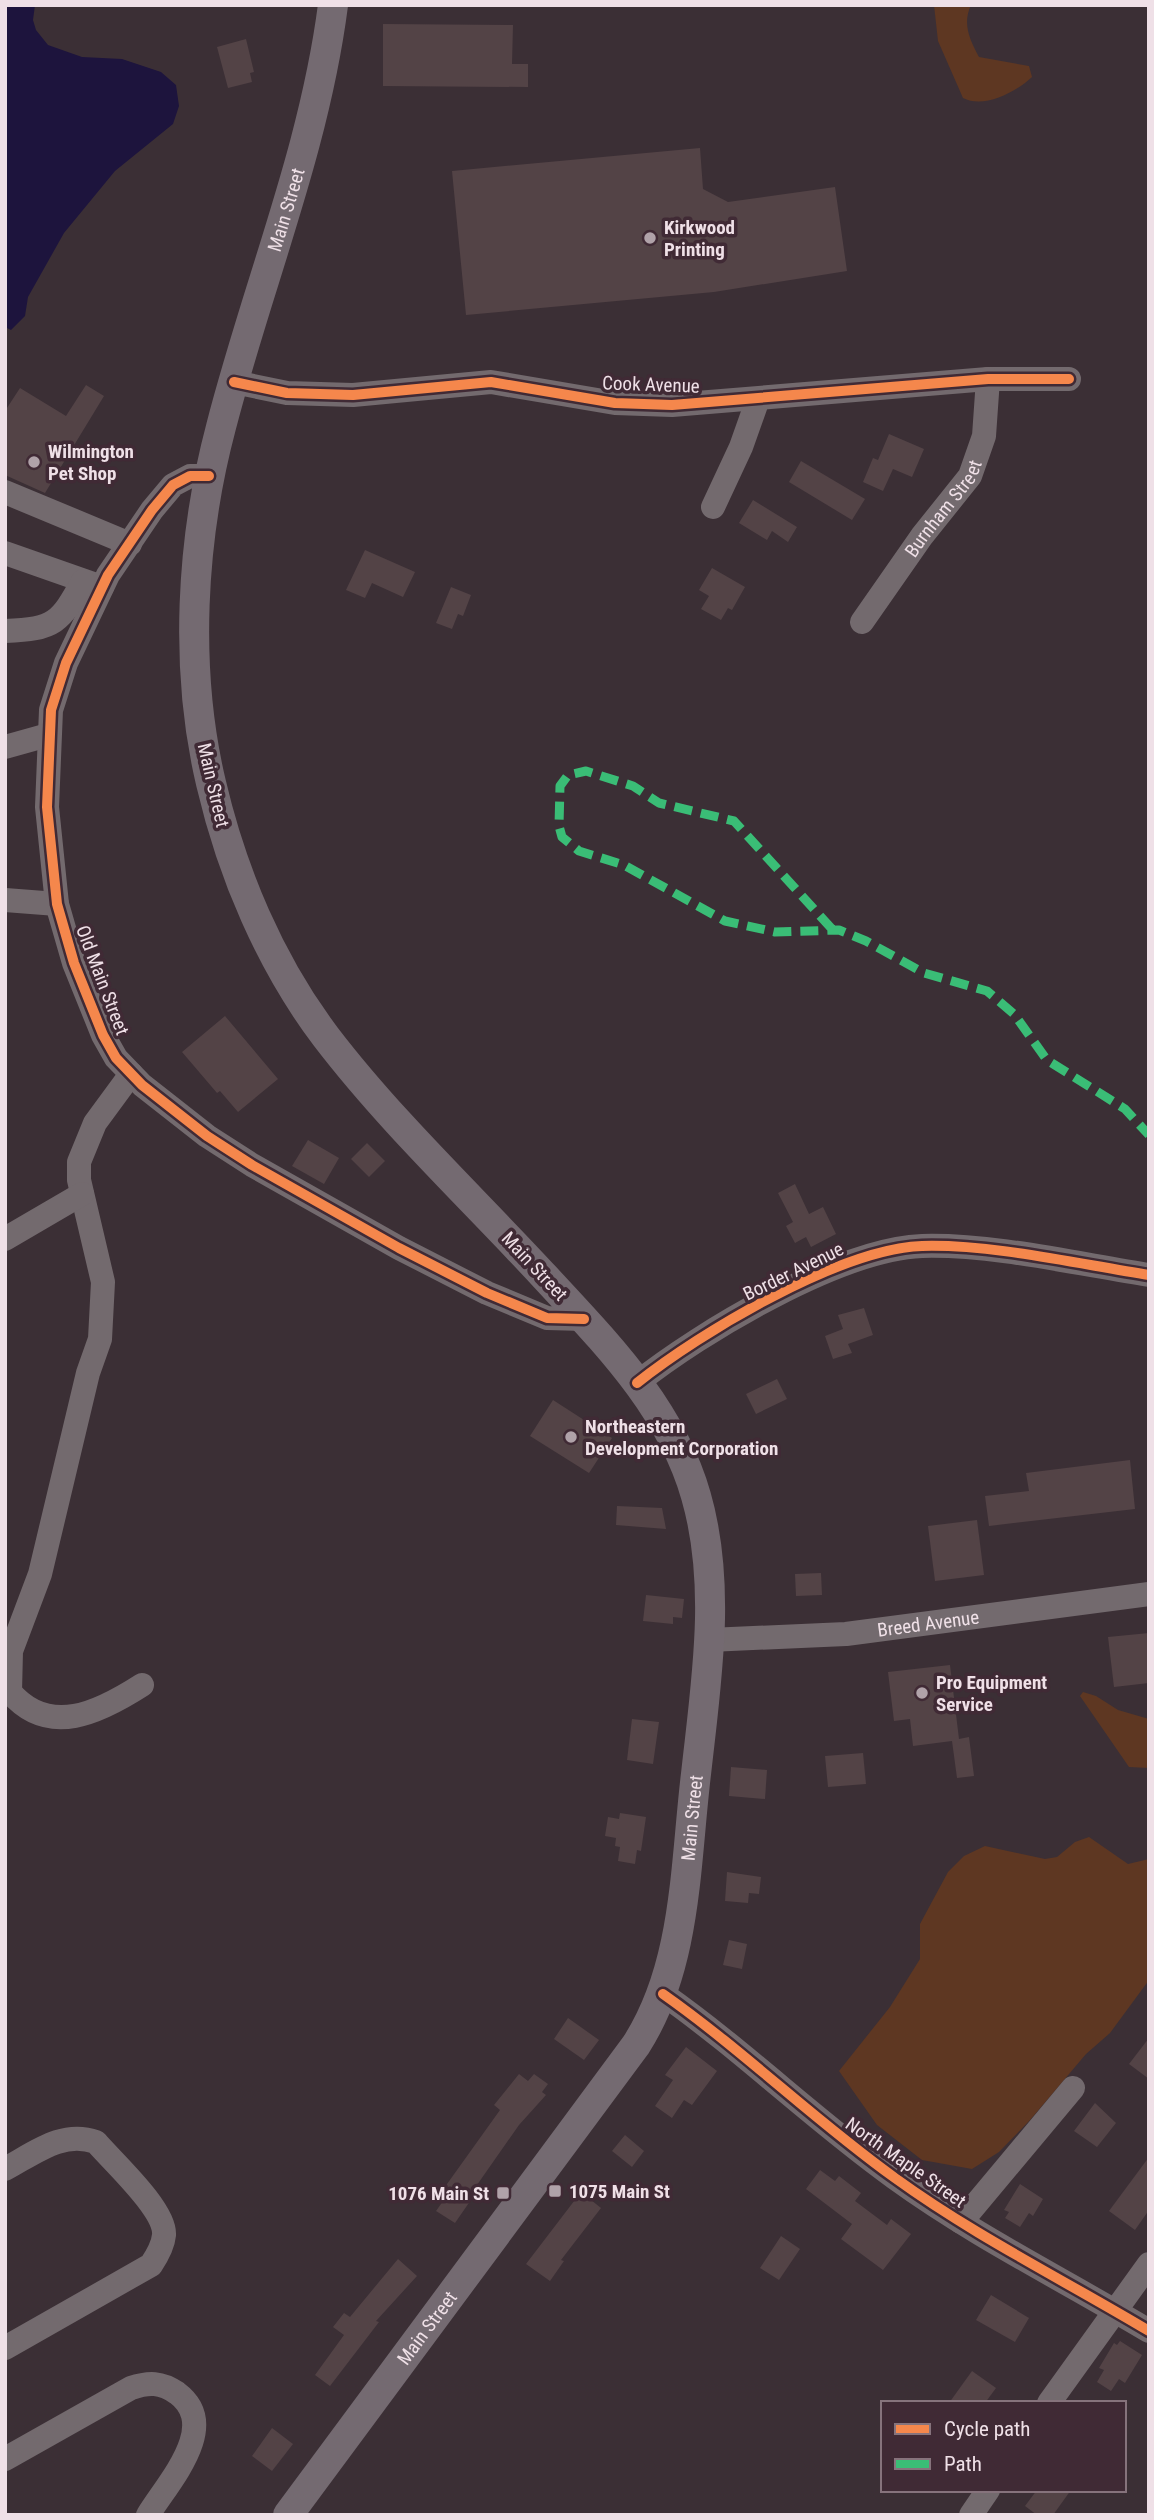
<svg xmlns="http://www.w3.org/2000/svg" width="1154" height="2520" font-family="'Roboto Condensed',sans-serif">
<rect width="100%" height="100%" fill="#3b2f35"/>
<!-- green -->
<g fill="#5e3722">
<path d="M 934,5 L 971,5 C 962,24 970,40 979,57 L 1029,66 L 1032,77 C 1016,92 984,109 963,98 L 938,41 Z"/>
<polygon points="1083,1692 1096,1696 1118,1710 1149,1719 1149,1768 1129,1767 1080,1696"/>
<polygon points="1089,1837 1128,1864 1149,1859 1149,1980 1110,2033 1086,2054 1030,2120 999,2152 972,2169 922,2160 877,2125 839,2071 890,2007 920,1959 920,1924 948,1872 964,1856 985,1846 1045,1859 1057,1857 1075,1842"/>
</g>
<!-- water -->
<polygon fill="#1d143d" points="5,5 35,5 33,20 36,30 48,45 82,57 122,59 161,72 176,85 179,106 173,124 115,171 64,233 28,297 25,316 11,330 5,327"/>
<!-- building -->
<g fill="#534346">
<polygon points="383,24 513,25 512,64 528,64 528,87 383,86"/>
<polygon points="246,39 254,72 250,73 252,82 228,88 217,47"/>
<polygon points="700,148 703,189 728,202 835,187 847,271 714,292 466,315 452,171"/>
<polygon points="86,385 104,396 45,493 5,475 5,411 20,388 66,416"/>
<polygon points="889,434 924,449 912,477 893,469 883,491 863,482 873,458 878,460"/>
<polygon points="801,461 865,499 852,520 789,482"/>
<polygon points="753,500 797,527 788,542 772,531 767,540 739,523"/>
<polygon points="365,550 415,572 403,597 372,583 365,598 346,590"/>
<polygon points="712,568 745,587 732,610 728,608 721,620 701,609 709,596 699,590"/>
<polygon points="451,587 471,595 463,616 458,614 452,629 436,623"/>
<polygon points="225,1016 278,1079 238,1112 220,1091 217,1093 182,1052"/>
<polygon points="308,1140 339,1158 324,1184 292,1166"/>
<polygon points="367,1143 385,1161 369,1177 351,1159"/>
<polygon points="795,1184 809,1214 823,1207 836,1234 811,1247 806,1237 795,1243 786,1226 793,1222 778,1193"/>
<polygon points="864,1308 873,1335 848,1344 852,1353 833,1359 825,1336 843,1329 838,1315"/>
<polygon points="777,1379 787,1399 756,1414 746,1394"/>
<polygon points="553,1400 612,1438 589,1473 530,1436"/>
<polygon points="1130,1460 1135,1509 989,1526 985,1496 1029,1491 1026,1473"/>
<polygon points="617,1506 662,1508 666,1529 616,1525"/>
<polygon points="977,1520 984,1575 935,1581 928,1526"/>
<polygon points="821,1573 822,1595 796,1596 795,1574"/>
<polygon points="646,1595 684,1599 682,1618 673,1617 673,1624 643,1621"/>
<polygon points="1149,1633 1149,1683 1114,1687 1108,1637"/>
<polygon points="950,1665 959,1739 969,1737 974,1776 957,1778 952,1741 913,1746 910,1719 894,1721 888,1672"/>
<polygon points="632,1719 659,1722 653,1764 627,1760"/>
<polygon points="863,1753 866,1784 828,1787 825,1756"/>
<polygon points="731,1767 767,1770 765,1799 729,1796"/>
<polygon points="620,1813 646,1817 641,1851 637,1850 635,1864 618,1861 620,1847 615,1846 616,1838 605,1836 608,1817 619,1819"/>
<polygon points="727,1872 761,1877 759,1894 749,1893 748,1903 725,1901"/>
<polygon points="729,1940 747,1944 742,1969 723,1965"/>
<polygon points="568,2018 599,2040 584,2060 554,2039"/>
<polygon points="1149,2038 1149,2079 1129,2064"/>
<polygon points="686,2047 717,2071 692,2105 684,2100 672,2118 655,2106 673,2080 665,2075"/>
<polygon points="519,2074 528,2081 534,2074 548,2084 542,2092 546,2095 519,2125 470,2195 473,2197 455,2223 436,2211 448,2194 442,2191 500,2110 494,2105"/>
<polygon points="1095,2103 1116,2123 1097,2147 1074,2131"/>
<polygon points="625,2135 644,2151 632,2167 612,2151"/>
<polygon points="1149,2157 1149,2210 1135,2230 1109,2211"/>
<polygon points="820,2170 835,2181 839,2176 861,2193 855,2201 887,2225 891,2219 911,2234 883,2270 841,2239 852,2224 806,2189"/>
<polygon points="1020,2184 1043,2199 1033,2216 1029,2213 1020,2227 1005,2218 1009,2212 1004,2210"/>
<polygon points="581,2192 601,2208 561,2260 564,2261 550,2281 526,2264"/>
<polygon points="781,2236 800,2249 779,2280 760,2268"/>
<polygon points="398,2259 417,2276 376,2321 379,2322 330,2386 315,2375 344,2335 333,2327 344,2313 350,2317"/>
<polygon points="991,2295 1029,2318 1015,2342 976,2320"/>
<polygon points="1120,2341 1142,2355 1125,2383 1119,2379 1111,2391 1097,2382 1104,2370 1099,2368 1114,2343 1117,2345"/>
<polygon points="972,2371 996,2388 985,2403 949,2403"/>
<polygon points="272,2428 293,2444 272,2471 252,2456"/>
<polygon points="1037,2490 1071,2490 1053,2515 1037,2515 1025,2506"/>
</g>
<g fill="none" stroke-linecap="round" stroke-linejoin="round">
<!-- minor -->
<g stroke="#736a6e" stroke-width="24">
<polyline points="234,382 287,393 353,395 491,382 615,403 672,405 988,379 1069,379"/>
<polyline points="209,476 190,476 173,485 152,510 108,575 66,663 51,710 47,807 57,904 74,963 103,1035 116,1058 142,1085 207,1136 252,1165 399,1248 487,1293 547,1318 584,1319"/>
<polyline points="5,492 130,544"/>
<polyline points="713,507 741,447 758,399"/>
<polyline points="5,553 102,587"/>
<path id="s1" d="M 862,622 L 922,536 L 970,476 L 984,436 L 988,379"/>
<path d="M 5,631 C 55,629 60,623 83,581"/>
<polyline points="5,747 48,735"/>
<polyline points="5,900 57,904"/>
<path d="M 131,1074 L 95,1123 L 79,1162 L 79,1180 L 103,1282 L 100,1339 L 88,1373 L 40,1574 L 11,1651 L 10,1692 C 49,1738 100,1712 142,1685"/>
<polyline points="5,1239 82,1194"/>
<path d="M 637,1383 C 701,1332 840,1249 922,1246 C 993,1244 1078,1264 1149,1275"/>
<path id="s2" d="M 709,1640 L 846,1634 L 1149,1594"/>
<path d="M 663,1994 C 744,2051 814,2120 895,2178 C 975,2236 1064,2280 1149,2331"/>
<path d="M 5,2169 C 35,2153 62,2130 96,2142 C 113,2162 166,2210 164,2235 C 163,2246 157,2256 151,2265 L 5,2348"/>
<polyline points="961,2222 1073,2088"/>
<polyline points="1049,2403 1149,2264"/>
<path d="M 5,2459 L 131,2388 C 149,2382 161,2382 177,2393 C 221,2426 169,2481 148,2515"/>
<polyline points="971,2515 988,2490"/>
</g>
<!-- major -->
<path stroke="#746a71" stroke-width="30" id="s3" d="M 288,2515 L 636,2045 C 687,1966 685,1865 696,1774 C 706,1683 722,1586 696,1496 C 671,1408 606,1343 545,1277 C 472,1198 391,1122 326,1037 C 270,963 232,873 211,783 C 184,669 191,540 221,427 C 257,286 314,152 333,5"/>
<!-- quiet -->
<polyline stroke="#3abd76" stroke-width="9" stroke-dasharray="18 9" stroke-linecap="butt" points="832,929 734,821 659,803 633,786 586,771 568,775 560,786 559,826 562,837 579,851 624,865 725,921 775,932 839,930 866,941 924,973 987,991 1014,1014 1047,1060 1125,1109 1149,1135"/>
<!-- cycleway casing -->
<g stroke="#402a35" stroke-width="15">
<g id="cycleway">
<polyline points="234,382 287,393 353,395 491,382 615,403 672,405 988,379 1069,379"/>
<polyline points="209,476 190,476 173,485 152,510 108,575 66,663 51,710 47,807 57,904 74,963 103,1035 116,1058 142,1085 207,1136 252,1165 399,1248 487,1293 547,1318 584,1319"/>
<path d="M 637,1383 C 701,1332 840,1249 922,1246 C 993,1244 1078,1264 1149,1275"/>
<path d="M 663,1994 C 744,2051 814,2120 895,2178 C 975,2236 1064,2280 1149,2331"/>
</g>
</g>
<!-- cycleway -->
<use href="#cycleway" stroke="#f5874c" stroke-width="10"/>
</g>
<!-- markers -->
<g fill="#b0a2a9" stroke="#402a35" stroke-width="2.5">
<circle cx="650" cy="238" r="7"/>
<circle cx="34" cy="462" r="7"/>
<circle cx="571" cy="1437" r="7"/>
<circle cx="922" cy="1693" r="7"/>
<rect x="548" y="2184" width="14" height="14" rx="3.5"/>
<rect x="496" y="2186" width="14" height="14" rx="3.5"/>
</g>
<g text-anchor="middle" stroke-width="7" stroke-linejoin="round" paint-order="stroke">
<!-- street labels -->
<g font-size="19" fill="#efe0e7" stroke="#402a35">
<text dy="7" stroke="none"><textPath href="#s3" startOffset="2606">Main Street</textPath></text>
<text transform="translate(651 384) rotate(2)" y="7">Cook Avenue</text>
<text dy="7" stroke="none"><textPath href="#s1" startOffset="140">Burnham Street</textPath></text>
<text transform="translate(214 785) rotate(77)" y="7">Main Street</text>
<text transform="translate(103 980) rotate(69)" y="7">Old Main Street</text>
<text transform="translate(535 1266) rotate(47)" y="7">Main Street</text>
<text transform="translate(793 1271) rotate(-26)" y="7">Border Avenue</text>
<text dy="7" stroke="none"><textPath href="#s2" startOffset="220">Breed Avenue</textPath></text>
<text dy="7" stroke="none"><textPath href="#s3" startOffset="821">Main Street</textPath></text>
<text transform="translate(906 2162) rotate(35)" y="7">North Maple Street</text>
<text dy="7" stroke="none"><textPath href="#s3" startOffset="233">Main Street</textPath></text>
</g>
<!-- poi labels -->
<g font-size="19" font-weight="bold" fill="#efe0e7" stroke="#402a35" text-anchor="start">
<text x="664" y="234">Kirkwood<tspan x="664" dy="22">Printing</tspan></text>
<text x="48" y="458">Wilmington<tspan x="48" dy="22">Pet Shop</tspan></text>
<text x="585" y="1433">Northeastern<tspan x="585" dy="22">Development Corporation</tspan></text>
<text x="936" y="1689">Pro Equipment<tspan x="936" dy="22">Service</tspan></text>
<text x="569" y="2198">1075 Main St</text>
<text x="489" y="2200" text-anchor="end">1076 Main St</text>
</g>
</g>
<!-- border -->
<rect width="1154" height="2520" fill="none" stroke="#efe0e7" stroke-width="14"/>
<!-- legend -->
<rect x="881" y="2401" width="245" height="91" fill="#402a35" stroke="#86737c" stroke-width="2"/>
<rect x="895" y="2424" width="35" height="10" fill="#f5874c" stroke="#86737c" stroke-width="2"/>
<text x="944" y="2436" font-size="21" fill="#efe0e7">Cycle path</text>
<rect x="895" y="2459" width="35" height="10" fill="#3abd76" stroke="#86737c" stroke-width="2"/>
<text x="944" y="2471" font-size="21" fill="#efe0e7">Path</text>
</svg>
